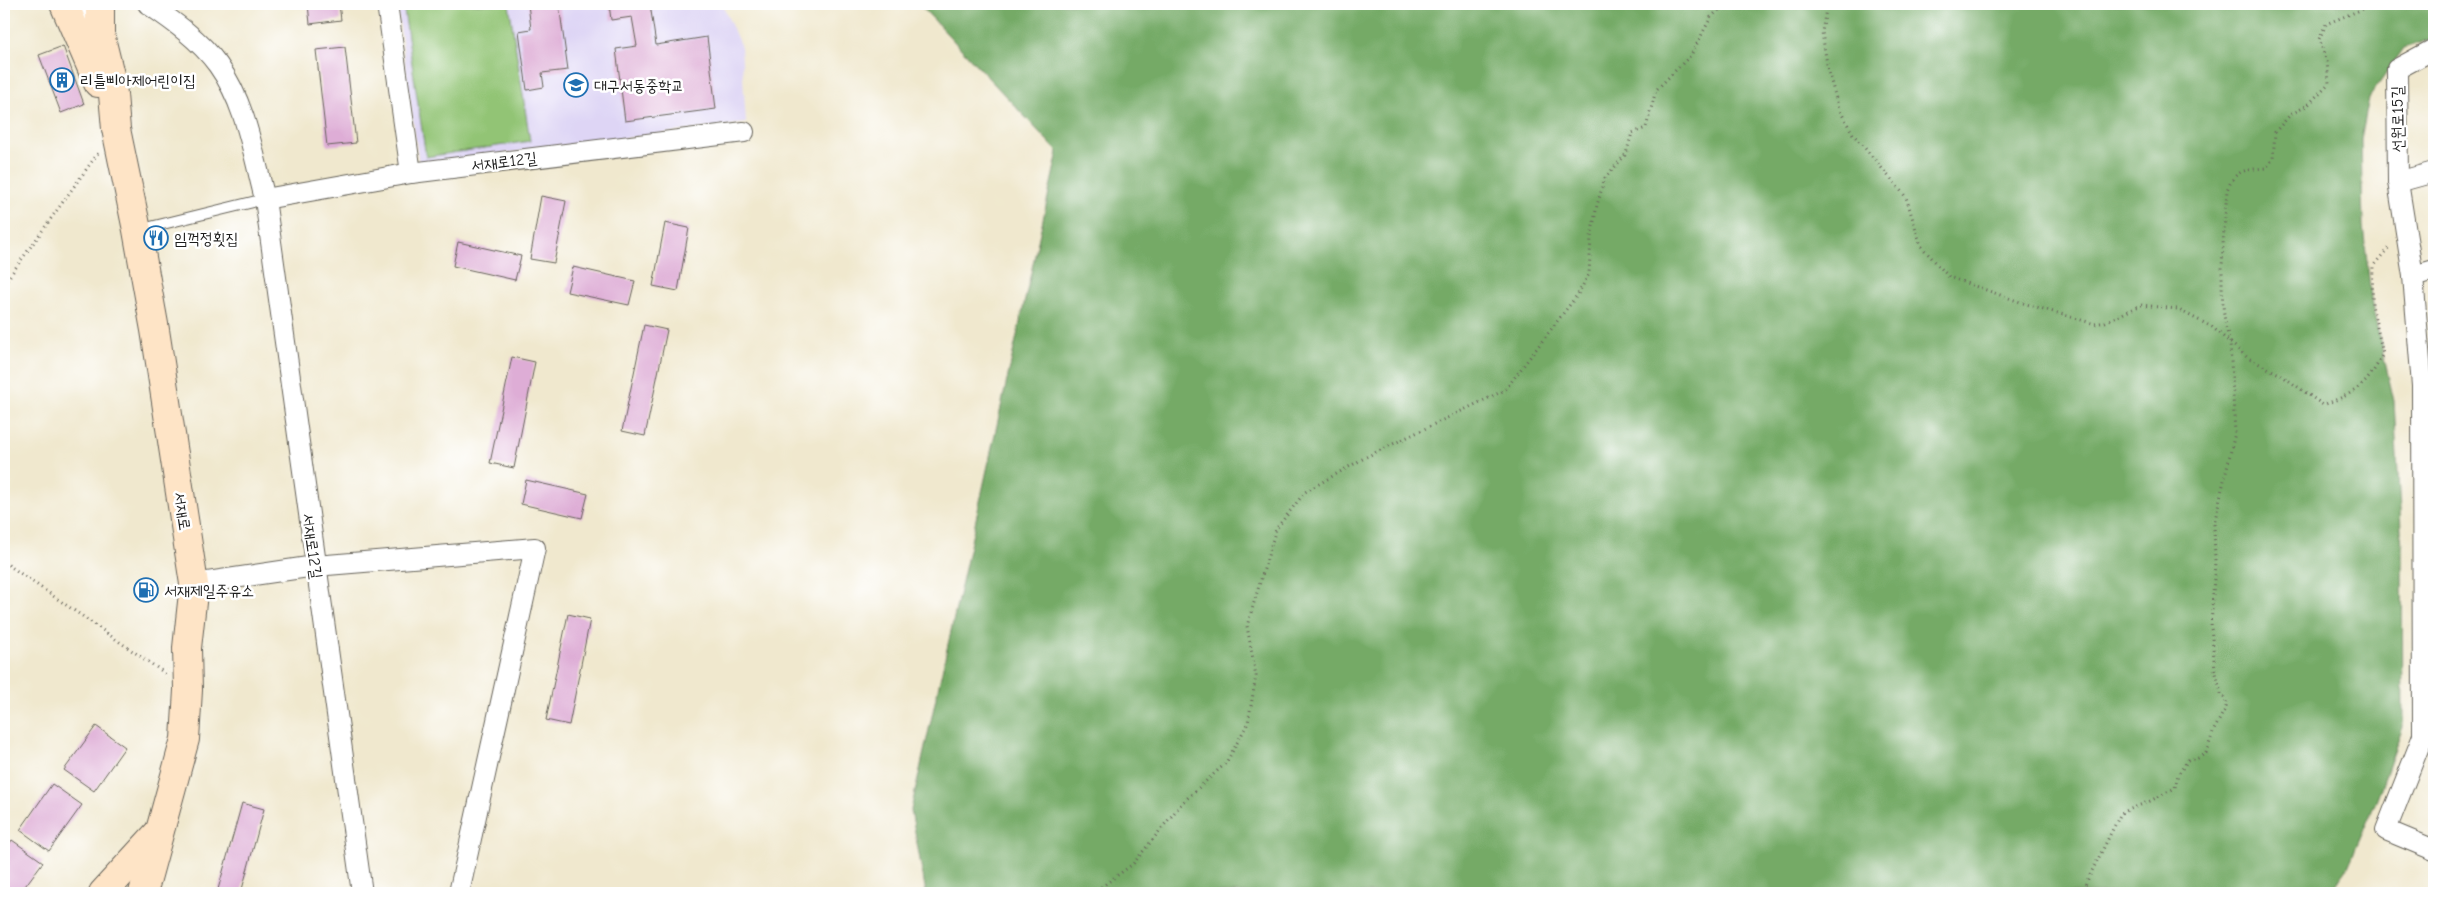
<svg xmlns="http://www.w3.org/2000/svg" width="2438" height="897" font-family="'Comic Neue','Poor Story',sans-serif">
<rect width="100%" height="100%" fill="#fff"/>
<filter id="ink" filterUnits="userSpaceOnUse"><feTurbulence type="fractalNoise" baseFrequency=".02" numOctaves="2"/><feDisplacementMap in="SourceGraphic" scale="10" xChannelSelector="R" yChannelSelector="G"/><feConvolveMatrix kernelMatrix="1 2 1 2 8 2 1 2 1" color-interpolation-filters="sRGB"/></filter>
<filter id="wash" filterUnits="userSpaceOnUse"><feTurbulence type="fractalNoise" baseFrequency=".0096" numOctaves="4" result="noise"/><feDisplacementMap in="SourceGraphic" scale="20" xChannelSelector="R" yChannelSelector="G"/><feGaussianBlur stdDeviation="1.12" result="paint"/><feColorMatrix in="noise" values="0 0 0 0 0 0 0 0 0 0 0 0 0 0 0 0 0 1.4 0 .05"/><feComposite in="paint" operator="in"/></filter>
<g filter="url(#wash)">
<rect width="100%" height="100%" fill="#f0e8ce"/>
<!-- built -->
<polygon fill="#ded5f5" points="397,4 722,4 741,47 746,123 419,164"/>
<!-- green -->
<polygon fill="#92c475" stroke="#577048" points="403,4 509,4 530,141 426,157"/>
<!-- forest -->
<polygon fill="#75aa66" stroke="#486341" points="919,4 2434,4 2434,38 2404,48 2369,98 2361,140 2363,226 2372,305 2394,401 2402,547 2403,727 2377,799 2348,867 2329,893 926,893 911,810 1058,152"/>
<g id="blocks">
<!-- building -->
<g fill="#deadd6">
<polygon points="308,4 339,4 341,20 310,24"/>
<polygon points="528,4 559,4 568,70 542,73 544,87 527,90 519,31 531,29"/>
<polygon points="609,4 650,4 656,45 707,37 716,109 625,121 616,49 637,46 632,17 611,20"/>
<polygon points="63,46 84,104 61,113 39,55"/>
<polygon points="345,47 356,143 327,146 316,50"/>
<polygon points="541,196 566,201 554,263 530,259"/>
<polygon points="665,223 689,228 678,291 653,286"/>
<polygon points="458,242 521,256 515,280 453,266"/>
<polygon points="573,267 635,281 629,305 567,292"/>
<polygon points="644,325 667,330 645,436 622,431"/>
<polygon points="512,357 535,362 514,468 490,463"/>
<polygon points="526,480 588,494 582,518 521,504"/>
<polygon points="568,614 590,619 569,725 546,720"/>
<polygon points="96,726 125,747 94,791 64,770"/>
<polygon points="52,784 82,805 49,851 20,830"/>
<polygon points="242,803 264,809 241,893 217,893"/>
<polygon points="12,840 43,862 20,893 4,893 4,851"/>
</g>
</g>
</g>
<g filter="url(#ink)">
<use href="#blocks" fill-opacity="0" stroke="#66635a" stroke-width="1"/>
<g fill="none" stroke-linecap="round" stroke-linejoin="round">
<!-- lane casing -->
<g stroke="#66635a" stroke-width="12">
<polyline id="lane" points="138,230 265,199"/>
</g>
<!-- street casing -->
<g stroke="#66635a" stroke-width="22">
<g id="street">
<path d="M 148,4 C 173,21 200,40 218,65 C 246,104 253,153 265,199 L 362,893"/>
<polyline points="387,4 411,173"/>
<polyline points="81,36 83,4"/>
<polyline points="2434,49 2397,69 2398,182 2413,276 2422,386 2423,736 2386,830 2434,850"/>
<polyline points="2398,182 2434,172"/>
<polyline points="265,199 411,173 744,132"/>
<polyline points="2413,276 2434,270"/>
<polyline points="194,584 315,566 535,548 459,893"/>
</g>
</g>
<!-- secondary casing -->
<g stroke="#66635a" stroke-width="30">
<g id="secondary">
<polyline points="64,4 98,83"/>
<polyline points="100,4 100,34 112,83 116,129 137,230 155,330 194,584 187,648 188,690 185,739 143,893"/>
<polyline points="103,893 158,833"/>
</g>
</g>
<!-- path -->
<g stroke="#66635a" stroke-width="3" stroke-dasharray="1 4" stroke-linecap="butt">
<path d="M 1827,4 L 1822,32 L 1828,71 L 1839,109 L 1853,134 L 1906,197 L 1921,246 L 1949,277 L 2023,303 L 2095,324 L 2105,322 L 2141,305 L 2177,309 L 2212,327 L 2248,358 L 2281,375 L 2323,405 C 2357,392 2366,387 2383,354 L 2372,305 L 2373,266 L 2390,246"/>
<polyline points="4,284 98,153"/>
<polyline points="4,562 166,674"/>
<polyline points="1093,893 1133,864 1182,803 1226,763 1248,723 1256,676 1247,626 1276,529 1305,492 1366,457 1505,390 1578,294 1589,274 1591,237 1597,205 1605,178 1626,154 1632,133 1646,128 1656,90 1691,55 1711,17 1726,4"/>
<path d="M 2081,893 L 2121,813 L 2150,801 L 2175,788 L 2178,775 L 2188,760 L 2198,758 L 2206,753 L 2214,730 L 2226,707 L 2226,700 L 2221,694 L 2215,669 L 2211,627 L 2215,562 L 2214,524 L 2235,433 L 2230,342 C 2216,300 2224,235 2227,190 C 2236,169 2244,170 2266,168 L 2273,159 L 2275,132 L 2290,115 L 2308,105 L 2329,83 L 2327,62 L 2319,39 L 2326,24 L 2375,4"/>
</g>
<!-- lane -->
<use href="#lane" stroke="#fff" stroke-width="10"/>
<!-- street -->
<use href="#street" stroke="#fff" stroke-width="20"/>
<!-- secondary -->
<use href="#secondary" stroke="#fee4c6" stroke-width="28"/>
</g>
</g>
<!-- icons -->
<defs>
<g id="building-ring" transform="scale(1.25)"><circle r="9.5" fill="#fff" stroke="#1f6fb2" stroke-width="1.5"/><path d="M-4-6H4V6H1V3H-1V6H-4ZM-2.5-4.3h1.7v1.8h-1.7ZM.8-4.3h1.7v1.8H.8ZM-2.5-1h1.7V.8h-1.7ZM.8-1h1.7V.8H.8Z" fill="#1f6fb2"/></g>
<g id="school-ring" transform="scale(1.25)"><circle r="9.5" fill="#fff" stroke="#1f6fb2" stroke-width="1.5"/><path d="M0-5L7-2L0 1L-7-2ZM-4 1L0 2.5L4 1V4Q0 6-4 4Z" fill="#1f6fb2"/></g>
<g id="restaurant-ring" transform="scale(1.25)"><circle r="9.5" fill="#fff" stroke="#1f6fb2" stroke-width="1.5"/><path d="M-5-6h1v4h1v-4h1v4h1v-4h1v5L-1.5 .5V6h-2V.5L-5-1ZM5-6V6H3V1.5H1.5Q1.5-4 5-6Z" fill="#1f6fb2"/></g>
<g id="fuel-ring" transform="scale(1.25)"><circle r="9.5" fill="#fff" stroke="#1f6fb2" stroke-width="1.5"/><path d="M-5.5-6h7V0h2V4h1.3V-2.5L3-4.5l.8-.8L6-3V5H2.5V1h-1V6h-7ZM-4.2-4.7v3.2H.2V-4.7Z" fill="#1f6fb2"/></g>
</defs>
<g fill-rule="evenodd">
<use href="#building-ring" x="62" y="80"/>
<use href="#school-ring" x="576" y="85"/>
<use href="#restaurant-ring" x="156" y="238"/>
<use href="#fuel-ring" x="146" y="590"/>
</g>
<g text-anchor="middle" stroke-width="5" stroke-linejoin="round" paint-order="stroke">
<!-- poi labels -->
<g font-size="16" fill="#1c1c1c" stroke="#fff" text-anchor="start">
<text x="80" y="86">리틀삐아제어린이집</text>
<text x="594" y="91">대구서동중학교</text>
<text x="174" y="244">임꺽정횟집</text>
<text x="164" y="596">서재제일주유소</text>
</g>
<!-- street labels -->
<g font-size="16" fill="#1c1c1c" stroke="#fff">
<text transform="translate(2397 119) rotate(-91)" y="6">선원로15길</text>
<text transform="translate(504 161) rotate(-7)" y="6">서재로12길</text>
<text transform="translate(183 511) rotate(81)" y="6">서재로</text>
<text transform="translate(313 546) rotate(82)" y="6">서재로12길</text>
</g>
</g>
<!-- margin -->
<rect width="2438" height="897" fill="none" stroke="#fff" stroke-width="20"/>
</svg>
